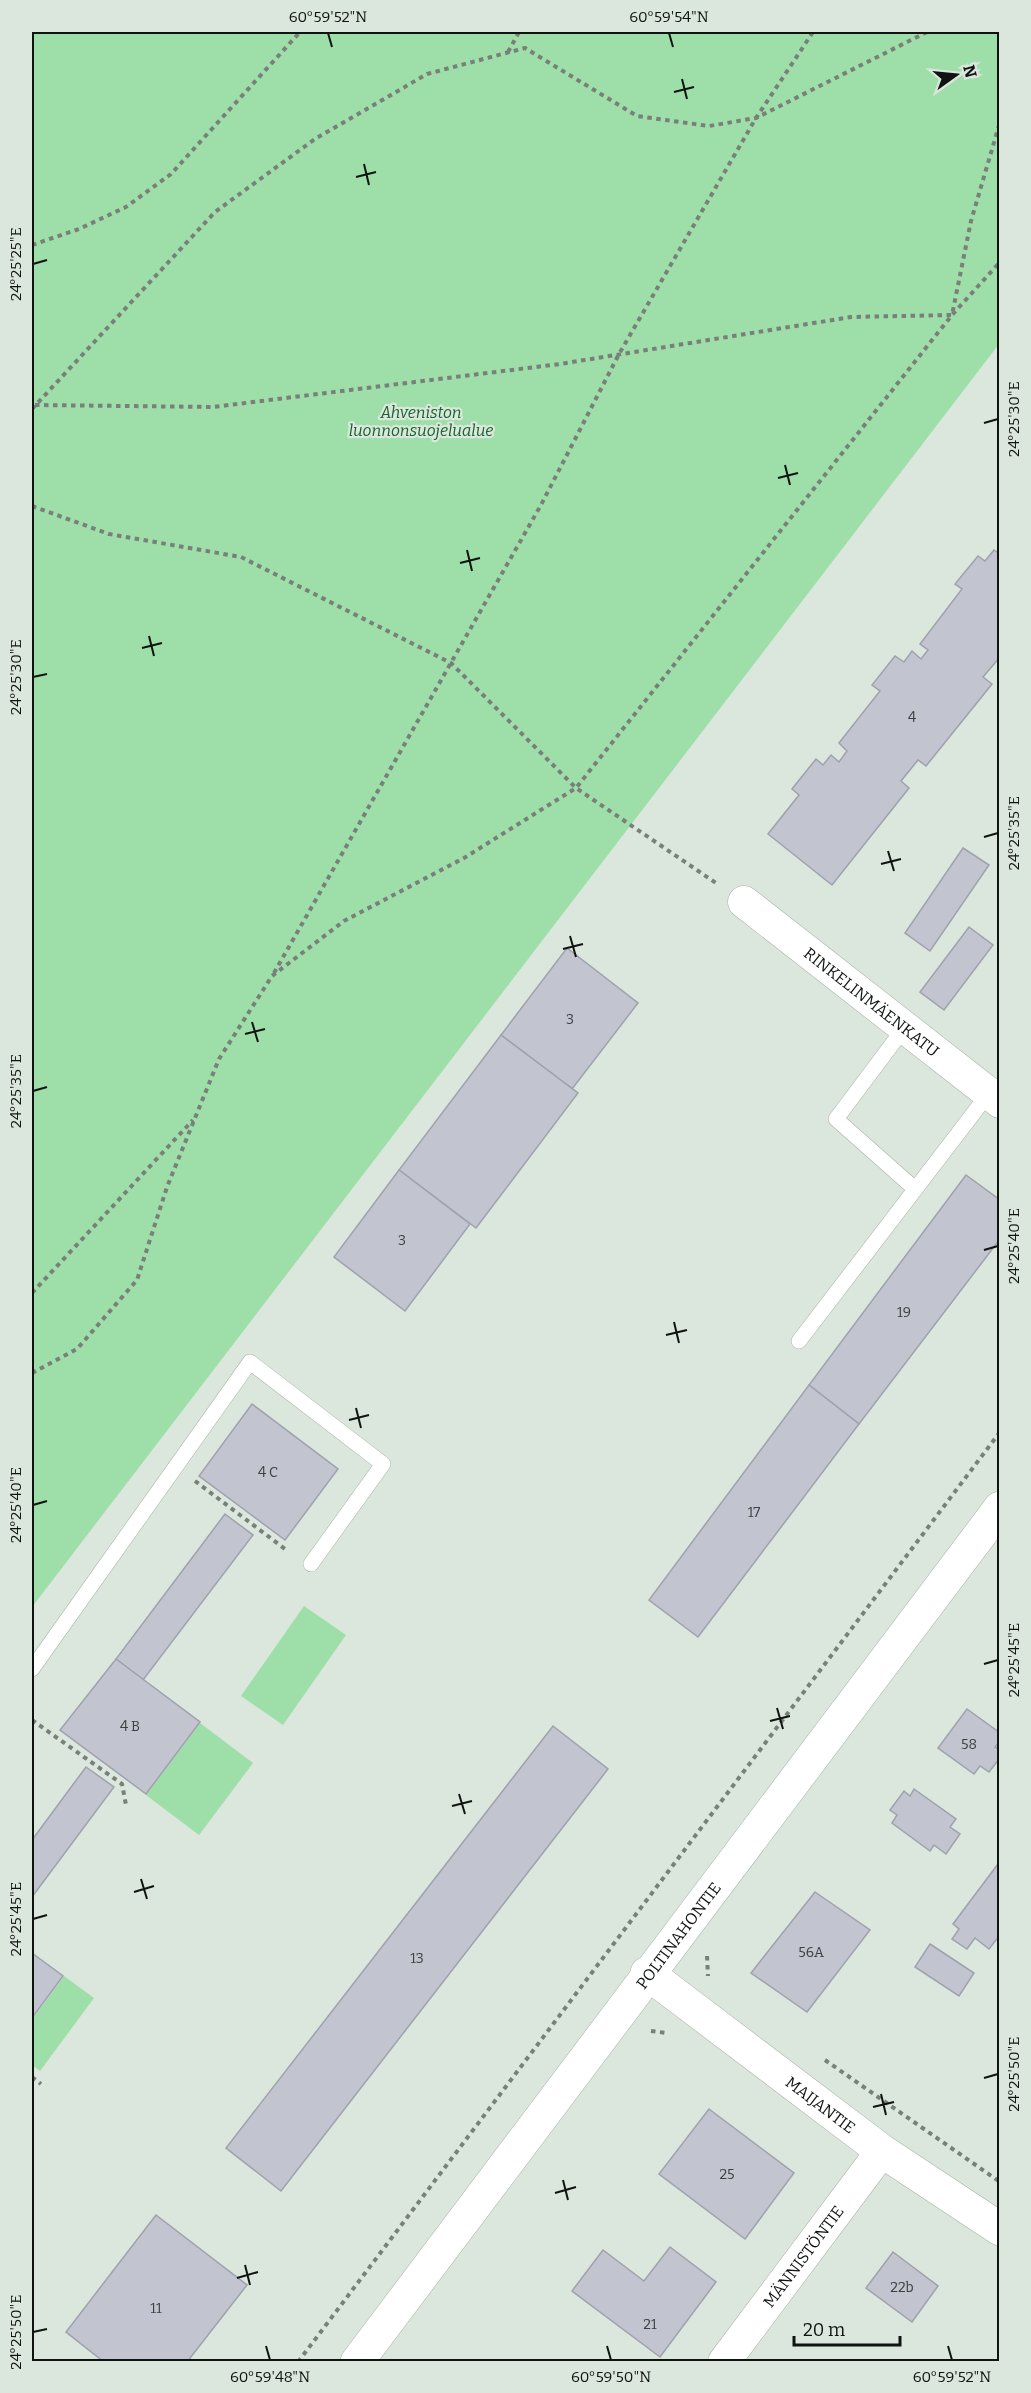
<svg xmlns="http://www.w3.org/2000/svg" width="1031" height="2393" font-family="Bitter,serif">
<rect width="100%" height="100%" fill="#dbe6dc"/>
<!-- green -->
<g fill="#9edea8">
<polygon points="32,32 999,32 999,344 32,1607"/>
<polygon points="304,1606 346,1635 283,1725 241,1696"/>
<polygon points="200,1723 253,1763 199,1835 146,1795"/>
<polygon points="64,1976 94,1998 40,2071 32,2065 32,2020"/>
</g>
<!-- building -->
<g fill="#c2c4d0" stroke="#9fa1ac" stroke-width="1.5">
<polygon points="994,550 1000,554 1000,657 983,677 992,684 926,766 918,760 901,781 909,788 832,885 768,834 799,795 792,789 816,759 823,765 831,755 839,762 847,751 839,743 880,691 872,685 895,656 904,662 912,651 921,659 928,650 920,644 962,589 955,584 978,556 985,561"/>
<polygon points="963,848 989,865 930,951 905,933"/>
<polygon points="969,927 993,945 944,1010 920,992"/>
<polygon points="567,948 638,1003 572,1089 501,1035"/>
<polygon points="501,1035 578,1093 476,1228 399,1170"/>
<polygon points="399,1170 470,1224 405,1311 334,1257"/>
<polygon points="966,1175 1000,1200 1000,1239 859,1424 809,1385"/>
<polygon points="809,1385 859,1424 698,1637 649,1600"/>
<polygon points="252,1404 338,1469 285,1540 199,1476"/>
<polygon points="225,1514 253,1535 143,1680 116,1659"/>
<polygon points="116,1659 200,1722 146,1794 60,1730"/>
<polygon points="967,1709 1000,1733 1000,1741 995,1747 1000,1750 1000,1758 989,1772 980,1766 974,1774 938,1748"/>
<polygon points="553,1726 608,1769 281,2191 226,2148"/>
<polygon points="86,1767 114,1787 32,1897 32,1840"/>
<polygon points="914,1789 956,1819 950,1827 960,1834 946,1854 934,1845 930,1851 892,1823 897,1815 890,1810 904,1791 910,1796"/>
<polygon points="998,1864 1000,1935 989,1949 975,1938 967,1949 952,1939 959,1929 953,1924"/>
<polygon points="815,1892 870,1930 807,2012 751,1973"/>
<polygon points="930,1944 974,1973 959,1996 915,1967"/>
<polygon points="32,1953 63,1976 32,2018"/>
<polygon points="709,2109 794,2173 745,2239 659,2174"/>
<polygon points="156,2215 247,2285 187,2362 104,2362 66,2332"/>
<polygon points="670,2247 716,2282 660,2357 572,2291 603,2250 644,2281"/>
<polygon points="893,2252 938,2286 912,2322 866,2288"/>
</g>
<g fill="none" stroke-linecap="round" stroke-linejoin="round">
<!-- lane casing -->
<g stroke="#a8b2a9" stroke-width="16">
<g id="lane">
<polyline points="905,1027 836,1119 915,1189"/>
<polyline points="799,1341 989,1093"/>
<polyline points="32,1669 250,1362 383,1464 311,1564"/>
</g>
</g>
<!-- street casing -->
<g stroke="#a8b2a9" stroke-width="33">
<g id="street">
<path id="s1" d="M 744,902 L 1000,1102"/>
<path id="s2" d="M 724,2362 L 882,2151"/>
</g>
</g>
<!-- secondary casing -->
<g stroke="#a8b2a9" stroke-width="34">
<g id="secondary">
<path id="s3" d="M 647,1973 L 882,2151 L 1000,2229"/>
<path id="s4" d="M 357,2362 L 1000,1508"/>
</g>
</g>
<!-- path -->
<g stroke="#788079" stroke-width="4" stroke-dasharray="4.5 4.5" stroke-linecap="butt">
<polyline points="508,52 519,32"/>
<polyline points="32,245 79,229 126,207 171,174 300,32"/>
<polyline points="35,405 213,407 560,364 851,317 952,315 971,221 1000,122"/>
<polyline points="32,409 215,212 315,139 427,74 525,48 637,116 709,126 756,118 927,32"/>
<polyline points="32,506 109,534 241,557 451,663 576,788 716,883"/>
<polyline points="274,973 541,505 619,354 756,118 813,32"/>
<polyline points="32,1293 193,1120"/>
<polyline points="32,1373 77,1349 137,1280 167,1187 219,1059 272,976 344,921 464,858 576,788 952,315 1000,262"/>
<polyline points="195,1481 285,1549"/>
<polyline points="32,1720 122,1784 126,1805"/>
<polyline points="707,1956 708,1976"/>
<polyline points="651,2031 667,2033"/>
<polyline points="825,2060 1000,2182"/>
<polyline points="32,2077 41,2084"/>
<polyline points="298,2362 1000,1432"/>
</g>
<!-- lane -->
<use href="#lane" stroke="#fff" stroke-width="15"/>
<!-- street -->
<use href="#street" stroke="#fff" stroke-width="32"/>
<!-- secondary -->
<use href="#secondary" stroke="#fff" stroke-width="33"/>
</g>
<!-- ticks -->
<path fill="none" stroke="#101411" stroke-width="2" d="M 328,33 L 332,47M 669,33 L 673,47M 682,79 L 687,99M 674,92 L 694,87M 364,164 L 369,185M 356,177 L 376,172M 33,264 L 47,260M 984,423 L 998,419M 785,465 L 790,485M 778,478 L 798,473M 467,550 L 472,571M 460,563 L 480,558M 149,636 L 154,656M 142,648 L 162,643M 33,677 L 47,674M 984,837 L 998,833M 888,851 L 894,871M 881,864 L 901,859M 570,936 L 576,957M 563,949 L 583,944M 252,1022 L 258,1042M 245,1034 L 265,1029M 33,1091 L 47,1087M 984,1250 L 998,1246M 674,1322 L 679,1343M 666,1335 L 687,1330M 356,1408 L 361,1428M 349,1420 L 369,1415M 33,1505 L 47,1501M 984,1664 L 998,1660M 777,1708 L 783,1729M 770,1721 L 790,1716M 459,1794 L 465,1814M 452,1806 L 472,1801M 141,1879 L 147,1899M 134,1892 L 154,1886M 33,1919 L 47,1915M 984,2078 L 998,2074M 881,2094 L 886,2115M 873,2107 L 894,2102M 563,2180 L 568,2200M 555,2193 L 576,2187M 245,2265 L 250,2285M 237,2278 L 258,2272M 33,2332 L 47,2329M 266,2346 L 270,2360M 607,2346 L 611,2360M 948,2346 L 952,2360"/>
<g text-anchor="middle" stroke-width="4.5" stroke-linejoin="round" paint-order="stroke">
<!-- number labels -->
<g font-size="14" fill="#3c4041">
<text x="912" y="722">4</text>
<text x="570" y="1024">3</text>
<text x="402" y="1245">3</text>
<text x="904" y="1317">19</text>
<text x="268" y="1477">4 C</text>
<text x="754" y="1517">17</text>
<text x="130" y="1731">4 B</text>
<text x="969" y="1749">58</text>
<text x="811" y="1957">56A</text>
<text x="417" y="1963">13</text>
<text x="727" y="2179">25</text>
<text x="902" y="2292">22b</text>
<text x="156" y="2313">11</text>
<text x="650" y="2329">21</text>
</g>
<!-- park labels -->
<g font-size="16" font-style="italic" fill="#17652e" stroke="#dbe6dc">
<text x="421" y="418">Ahveniston<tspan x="421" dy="18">luonnonsuojelualue</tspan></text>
</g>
<!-- street labels -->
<g font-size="16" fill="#101411" stroke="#dbe6dc">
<text dy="6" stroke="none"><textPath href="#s1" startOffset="162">RINKELINMÄENKATU</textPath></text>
<text dy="6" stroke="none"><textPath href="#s4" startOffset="534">POLTINAHONTIE</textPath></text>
<text dy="6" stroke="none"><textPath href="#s3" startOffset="218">MAIJANTIE</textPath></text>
<text dy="6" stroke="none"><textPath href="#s2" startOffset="132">MÄNNISTÖNTIE</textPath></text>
</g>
</g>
<!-- border -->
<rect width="1031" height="2393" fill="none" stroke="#dbe6dc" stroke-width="66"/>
<!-- north arrow -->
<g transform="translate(956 75) rotate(75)" stroke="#dbe6dc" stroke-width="4.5" paint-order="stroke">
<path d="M0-4.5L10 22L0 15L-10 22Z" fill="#101411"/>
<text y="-9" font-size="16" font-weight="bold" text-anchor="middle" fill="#101411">N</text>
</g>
<!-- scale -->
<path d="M794 2336v9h106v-9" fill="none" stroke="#101411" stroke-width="3"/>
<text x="803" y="2336" font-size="18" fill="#101411" stroke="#dbe6dc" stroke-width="4.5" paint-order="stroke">20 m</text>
<rect x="33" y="33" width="965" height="2327" fill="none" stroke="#101411" stroke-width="2"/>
<g font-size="15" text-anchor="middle" fill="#101411">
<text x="328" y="22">60°59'52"N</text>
<text x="669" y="22">60°59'54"N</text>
<text transform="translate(16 264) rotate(-90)" y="5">24°25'25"E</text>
<text transform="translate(1014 419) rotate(-90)" y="5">24°25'30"E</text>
<text transform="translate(16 677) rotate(-90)" y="5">24°25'30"E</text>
<text transform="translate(1014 833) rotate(-90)" y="5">24°25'35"E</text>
<text transform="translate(16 1091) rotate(-90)" y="5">24°25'35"E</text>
<text transform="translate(1014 1246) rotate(-90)" y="5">24°25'40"E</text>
<text transform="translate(16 1505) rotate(-90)" y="5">24°25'40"E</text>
<text transform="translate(1014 1660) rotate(-90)" y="5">24°25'45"E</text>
<text transform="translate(16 1919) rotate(-90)" y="5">24°25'45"E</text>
<text transform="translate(1014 2074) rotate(-90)" y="5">24°25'50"E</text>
<text transform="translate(16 2332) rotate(-90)" y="5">24°25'50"E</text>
<text x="270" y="2382">60°59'48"N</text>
<text x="611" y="2382">60°59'50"N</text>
<text x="952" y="2382">60°59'52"N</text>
</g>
</svg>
